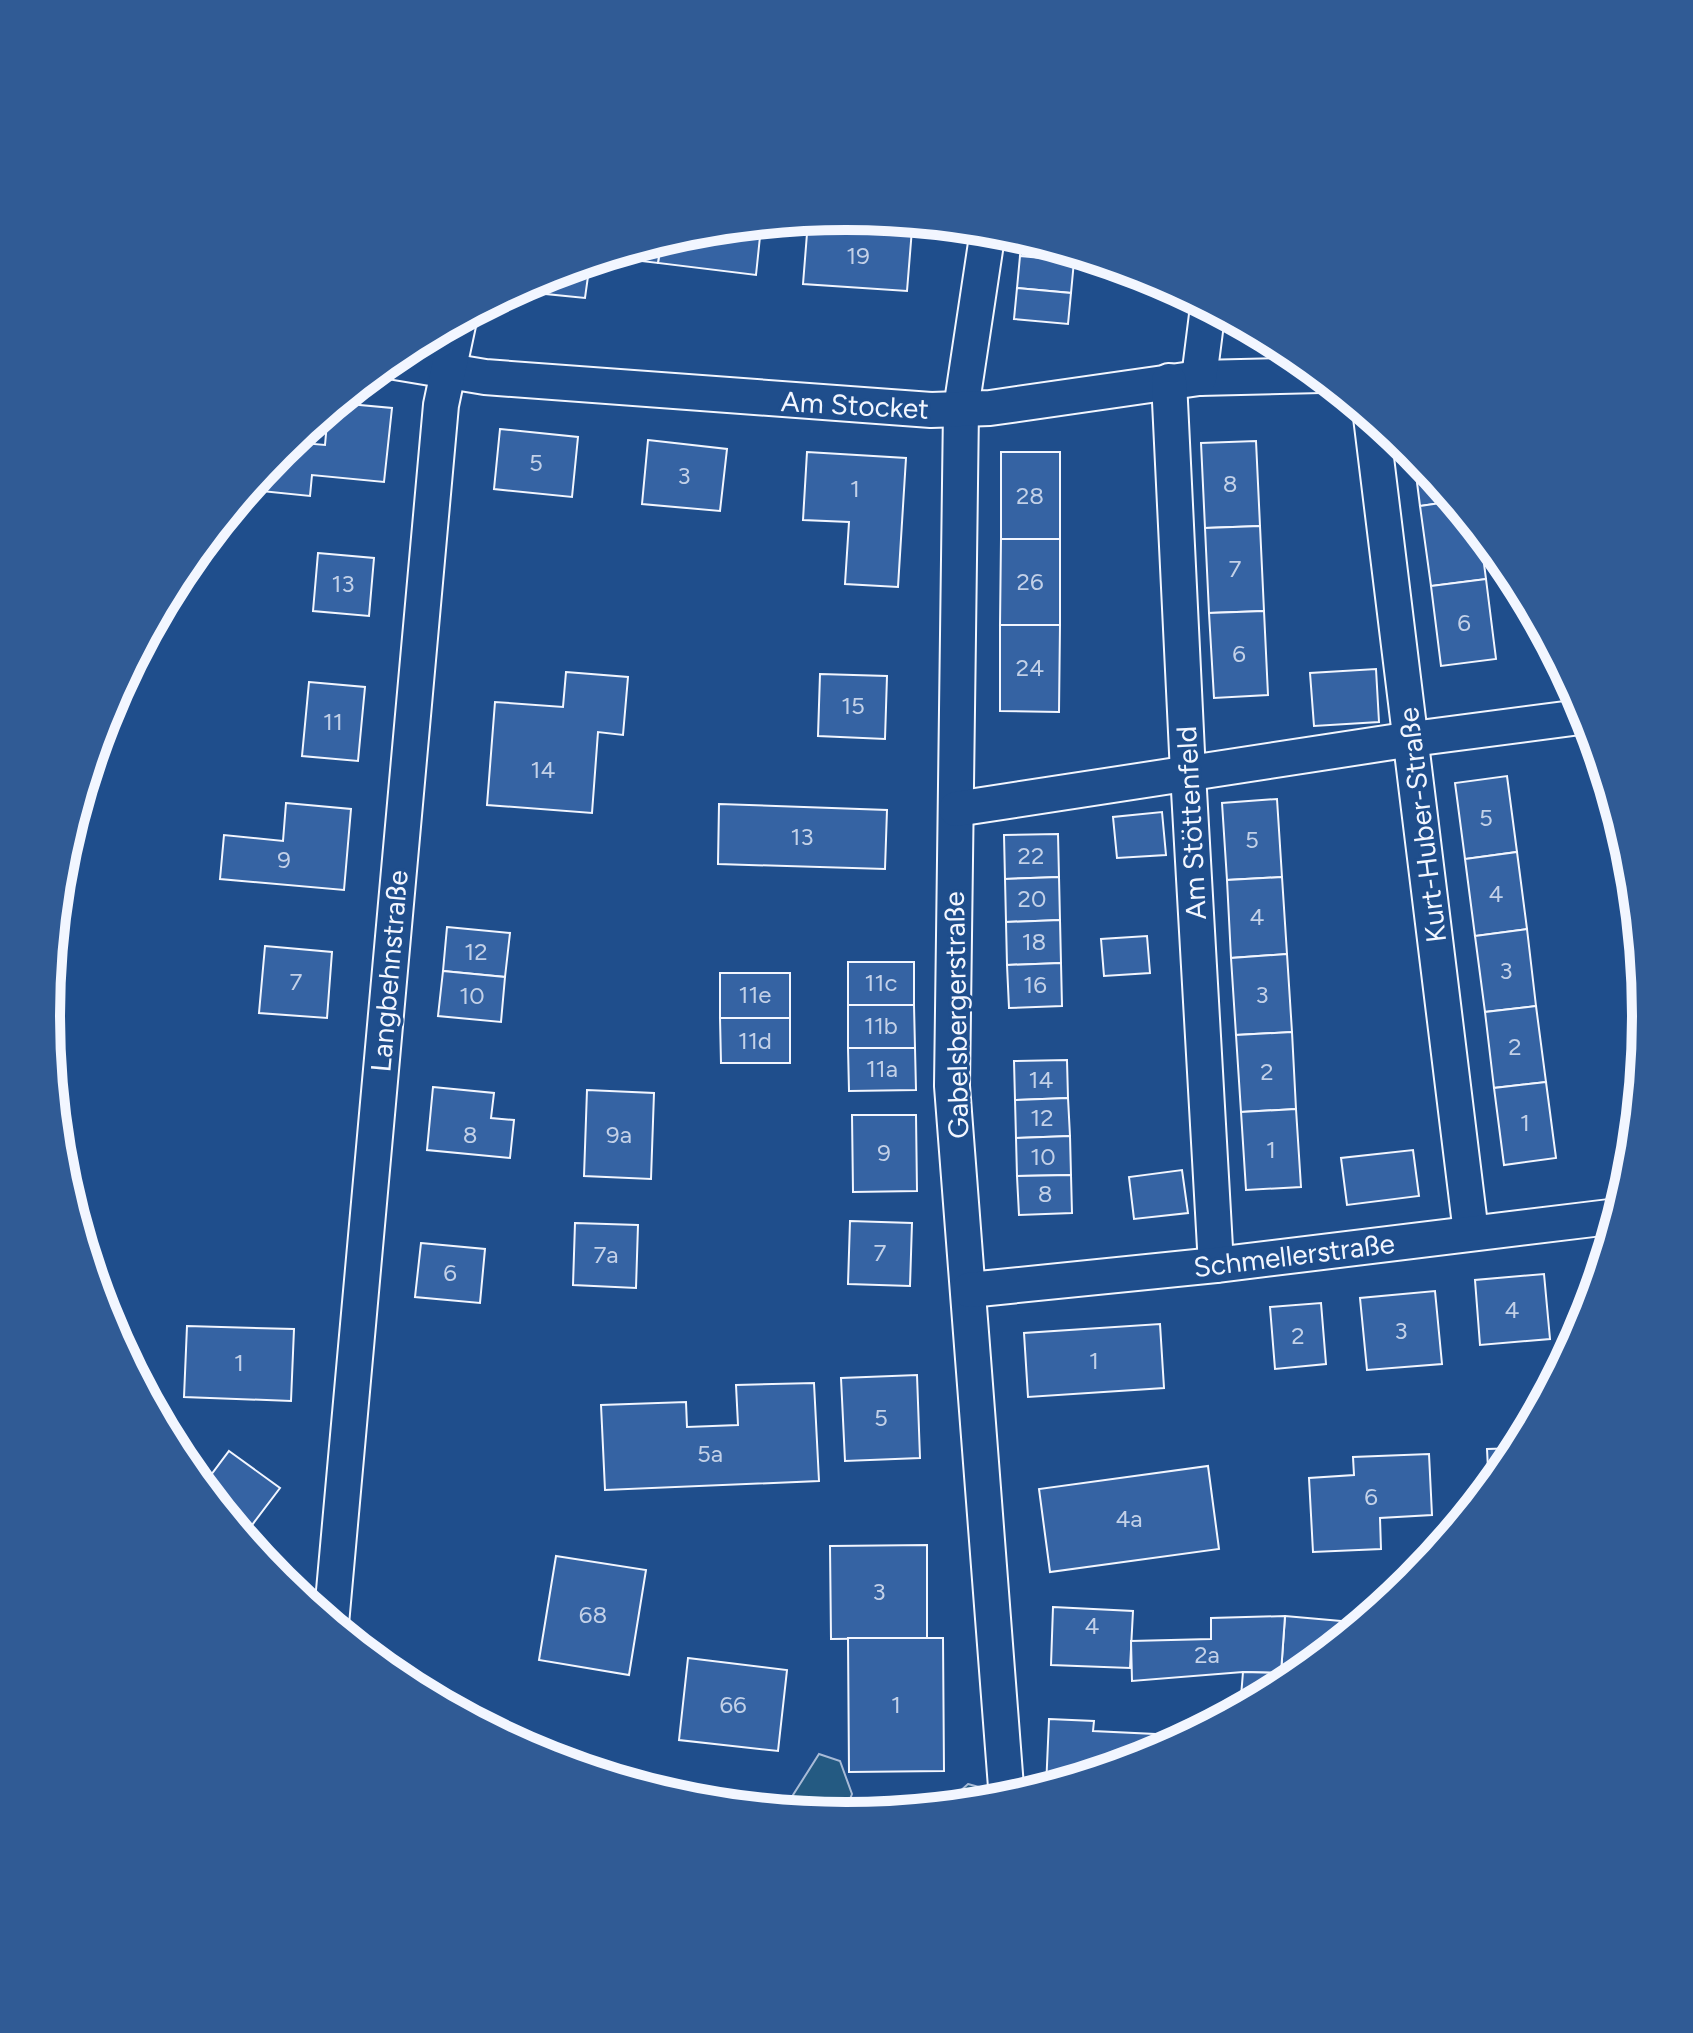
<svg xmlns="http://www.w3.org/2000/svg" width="1693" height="2033" font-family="Figtree,sans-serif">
<rect width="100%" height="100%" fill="#1f4e8c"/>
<!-- green -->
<g fill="#245a82" stroke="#a8bbd7" stroke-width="2">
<polygon points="819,1754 840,1761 852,1794 843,1817 787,1811 793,1795"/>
<polygon points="968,1784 983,1788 988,1803 941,1808"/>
</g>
<!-- building -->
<g fill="#3563a3" stroke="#f2f6ff" stroke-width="2">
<polygon points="808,221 912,229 907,291 803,284"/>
<polygon points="748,226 761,227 756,275 658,263 661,240 691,231"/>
<polygon points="1022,237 1075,253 1074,261 1020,256"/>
<polygon points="661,240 658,263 607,257"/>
<polygon points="1020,256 1074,261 1071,293 1017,288"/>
<polygon points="590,262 585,298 546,294 548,274"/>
<polygon points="1017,288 1071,293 1068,324 1014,319"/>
<polygon points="338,403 392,408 384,482 312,475 310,496 252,490 252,485 291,442 325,445 328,411"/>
<polygon points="500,429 578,437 572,497 494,489"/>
<polygon points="648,440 727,449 720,511 642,504"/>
<polygon points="1256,441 1260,526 1205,528 1201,443"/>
<polygon points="1413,451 1454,501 1420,506"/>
<polygon points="807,452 906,458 898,587 845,584 849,522 803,520"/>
<rect x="1001" y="452" width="59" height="87"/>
<polygon points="1454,501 1480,533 1486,579 1431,586 1420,506"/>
<polygon points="1260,526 1264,611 1209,613 1205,528"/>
<polygon points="1001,539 1060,539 1060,625 1000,625"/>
<polygon points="318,553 374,558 369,616 313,611"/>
<polygon points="1486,579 1496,659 1441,666 1431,586"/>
<polygon points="1264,611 1268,695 1214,698 1209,613"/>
<polygon points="1000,625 1060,625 1059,712 1000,711"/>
<polygon points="1376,669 1379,722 1314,726 1310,673"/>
<polygon points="566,672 628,677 623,735 598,732 592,813 487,805 495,702 563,707"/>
<polygon points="820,674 887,676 885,739 818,736"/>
<polygon points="309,682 365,687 358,761 302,756"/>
<polygon points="1507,776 1517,852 1465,859 1455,783"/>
<polygon points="1277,799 1282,877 1227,880 1222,803"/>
<polygon points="286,803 351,809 344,890 220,879 224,835 283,841"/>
<polygon points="719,804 887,810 885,869 718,864"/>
<polygon points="1162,812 1166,855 1117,858 1113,817"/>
<polygon points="1058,834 1059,877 1005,879 1004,835"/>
<polygon points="1517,852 1527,929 1475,936 1465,859"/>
<polygon points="1059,877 1060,920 1006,922 1005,879"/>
<polygon points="1282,877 1287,954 1231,958 1227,880"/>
<polygon points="1060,920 1061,963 1007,965 1006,922"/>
<polygon points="447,927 510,933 505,977 443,971"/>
<polygon points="1527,929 1536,1006 1485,1012 1475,936"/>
<polygon points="1147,936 1150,973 1104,976 1101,939"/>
<polygon points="265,946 332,952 327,1018 259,1013"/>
<polygon points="1287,954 1292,1032 1236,1035 1231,958"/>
<rect x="848" y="962" width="66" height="43"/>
<polygon points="1061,963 1062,1006 1009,1008 1007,965"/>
<polygon points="443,971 505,977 501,1022 438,1016"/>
<rect x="720" y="973" width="70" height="45"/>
<polygon points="848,1005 914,1005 915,1048 848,1048"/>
<polygon points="1536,1006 1546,1082 1494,1088 1485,1012"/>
<polygon points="720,1018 790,1018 790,1063 721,1063"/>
<polygon points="1292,1032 1296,1109 1241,1112 1236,1035"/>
<polygon points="848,1048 915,1048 916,1090 849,1091"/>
<polygon points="1067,1060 1068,1098 1015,1100 1014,1061"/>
<polygon points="1546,1082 1556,1158 1504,1165 1494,1088"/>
<polygon points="433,1087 494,1093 491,1118 514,1120 510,1158 427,1150"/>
<polygon points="587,1090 654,1093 651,1179 584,1176"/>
<polygon points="1068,1098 1070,1136 1016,1138 1015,1100"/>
<polygon points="1296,1109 1301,1187 1246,1190 1241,1112"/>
<polygon points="852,1115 916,1115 917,1191 853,1192"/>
<polygon points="1070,1136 1071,1175 1017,1176 1016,1138"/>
<polygon points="1413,1150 1419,1196 1347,1205 1341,1158"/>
<polygon points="1182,1170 1188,1213 1134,1219 1129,1177"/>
<polygon points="1071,1175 1072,1213 1019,1215 1017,1176"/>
<polygon points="850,1221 912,1223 910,1286 848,1284"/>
<polygon points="575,1223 638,1225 636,1288 573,1285"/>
<polygon points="421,1243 485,1249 480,1303 415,1297"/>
<polygon points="1544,1274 1550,1339 1480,1345 1475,1280"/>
<polygon points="93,1276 110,1289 101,1302"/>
<polygon points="1435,1291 1442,1364 1367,1370 1360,1298"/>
<polygon points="1321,1303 1326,1364 1275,1369 1270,1307"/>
<polygon points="1160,1324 1164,1388 1028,1397 1024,1333"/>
<polygon points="187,1326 294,1329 291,1401 184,1397"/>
<polygon points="917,1375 920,1458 845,1461 841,1378"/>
<polygon points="814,1383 819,1481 605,1490 601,1405 686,1402 687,1427 738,1425 736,1385"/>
<polygon points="1519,1448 1512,1462 1489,1489 1487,1449"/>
<polygon points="229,1451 280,1488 243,1537 202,1487"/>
<polygon points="1429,1454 1432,1515 1380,1518 1381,1549 1313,1552 1309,1478 1354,1475 1353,1457"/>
<polygon points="1208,1466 1219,1549 1050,1572 1039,1489"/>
<polygon points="927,1545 927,1638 831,1639 830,1546"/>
<polygon points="556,1556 646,1570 629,1675 539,1660"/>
<polygon points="1053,1607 1133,1611 1130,1668 1051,1665"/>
<polygon points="1285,1616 1364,1623 1300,1675 1281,1673"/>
<polygon points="1285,1616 1281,1673 1243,1672 1132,1681 1131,1641 1211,1639 1211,1618"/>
<polygon points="848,1638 943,1638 944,1771 849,1772"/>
<polygon points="688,1658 787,1670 778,1751 679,1740"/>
<polygon points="1243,1672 1281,1673 1280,1688 1240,1709"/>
<polygon points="1049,1719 1094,1721 1093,1731 1155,1734 1154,1751 1162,1751 1046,1788"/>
</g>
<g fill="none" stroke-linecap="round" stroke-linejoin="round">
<!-- street casing -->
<g stroke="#f2f6ff" stroke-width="38">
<g id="street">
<polyline points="988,230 961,409 952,1086 1007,1800"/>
<polyline points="389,361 485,377 931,410 990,408 1199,378 1321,375"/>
<polyline points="1199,378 1208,307"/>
<polyline points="1169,381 1188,773 1216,1265"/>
<polyline points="1371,417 1471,1233"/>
<polyline points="956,809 1412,739 1588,716"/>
<polyline points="969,1290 1216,1265 1618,1216"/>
<polyline points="331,1624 441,405 459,320"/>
</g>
</g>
<!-- street -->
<use href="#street" stroke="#1f4e8c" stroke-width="34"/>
</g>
<g text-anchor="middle" stroke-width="6" stroke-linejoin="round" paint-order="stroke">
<!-- number labels -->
<g font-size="24" fill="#c3d1e8">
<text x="858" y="264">19</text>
<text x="536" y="471">5</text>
<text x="684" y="484">3</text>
<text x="1230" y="492">8</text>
<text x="855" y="497">1</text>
<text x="1030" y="504">28</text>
<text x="1235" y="577">7</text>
<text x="1030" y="590">26</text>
<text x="343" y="592">13</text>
<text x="1464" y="631">6</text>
<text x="1239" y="662">6</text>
<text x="1030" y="676">24</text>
<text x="853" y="714">15</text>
<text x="333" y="730">11</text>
<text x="543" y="778">14</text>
<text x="1486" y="826">5</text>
<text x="802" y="845">13</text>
<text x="1252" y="848">5</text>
<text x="1031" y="864">22</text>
<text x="284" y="868">9</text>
<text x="1496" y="902">4</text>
<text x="1032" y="907">20</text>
<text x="1257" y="925">4</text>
<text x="1034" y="950">18</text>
<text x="476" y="960">12</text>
<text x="1506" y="979">3</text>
<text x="296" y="990">7</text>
<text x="881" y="991">11c</text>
<text x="1035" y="993">16</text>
<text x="755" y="1003">11e</text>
<text x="1262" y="1003">3</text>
<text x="472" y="1004">10</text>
<text x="881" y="1034">11b</text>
<text x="755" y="1049">11d</text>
<text x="1515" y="1055">2</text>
<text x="882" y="1077">11a</text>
<text x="1267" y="1080">2</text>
<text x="1041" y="1088">14</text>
<text x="1042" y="1126">12</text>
<text x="1525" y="1131">1</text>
<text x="470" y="1143">8</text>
<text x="619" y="1143">9a</text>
<text x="1271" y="1158">1</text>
<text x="884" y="1161">9</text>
<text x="1043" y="1165">10</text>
<text x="1045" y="1202">8</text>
<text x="880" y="1261">7</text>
<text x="606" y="1263">7a</text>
<text x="450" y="1281">6</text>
<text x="1512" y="1318">4</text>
<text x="1401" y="1339">3</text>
<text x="1298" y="1344">2</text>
<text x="1094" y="1369">1</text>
<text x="239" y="1371">1</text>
<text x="881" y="1426">5</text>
<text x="710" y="1462">5a</text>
<text x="1371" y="1505">6</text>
<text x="1129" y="1527">4a</text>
<text x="879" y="1600">3</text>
<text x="593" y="1623">68</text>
<text x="1092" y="1634">4</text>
<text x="1207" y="1663">2a</text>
<text x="733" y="1713">66</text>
<text x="896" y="1713">1</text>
</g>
<!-- street labels -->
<g font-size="28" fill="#f2f6ff" stroke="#1f4e8c">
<text transform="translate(855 405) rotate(3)" y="10">Am Stocket</text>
<text transform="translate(1191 823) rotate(-93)" y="10">Am Stöttenfeld</text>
<text transform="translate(1422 825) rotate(-97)" y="10">Kurt-Huber-Straße</text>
<text transform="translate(389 971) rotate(-85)" y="10">Langbehnstraße</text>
<text transform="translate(956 1015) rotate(-91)" y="10">Gabelsbergerstraße</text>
<text transform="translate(1294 1255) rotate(-7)" y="10">Schmellerstraße</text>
</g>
</g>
<!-- crop -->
<path d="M0 0H1693V2033H0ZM60 1016a786 786 0 1 1 1572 0a786 786 0 1 1-1572 0Z" fill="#305b95" fill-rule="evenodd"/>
<path fill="none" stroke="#f2f6ff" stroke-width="10" d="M60 1016a786 786 0 1 1 1572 0a786 786 0 1 1-1572 0Z"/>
</svg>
